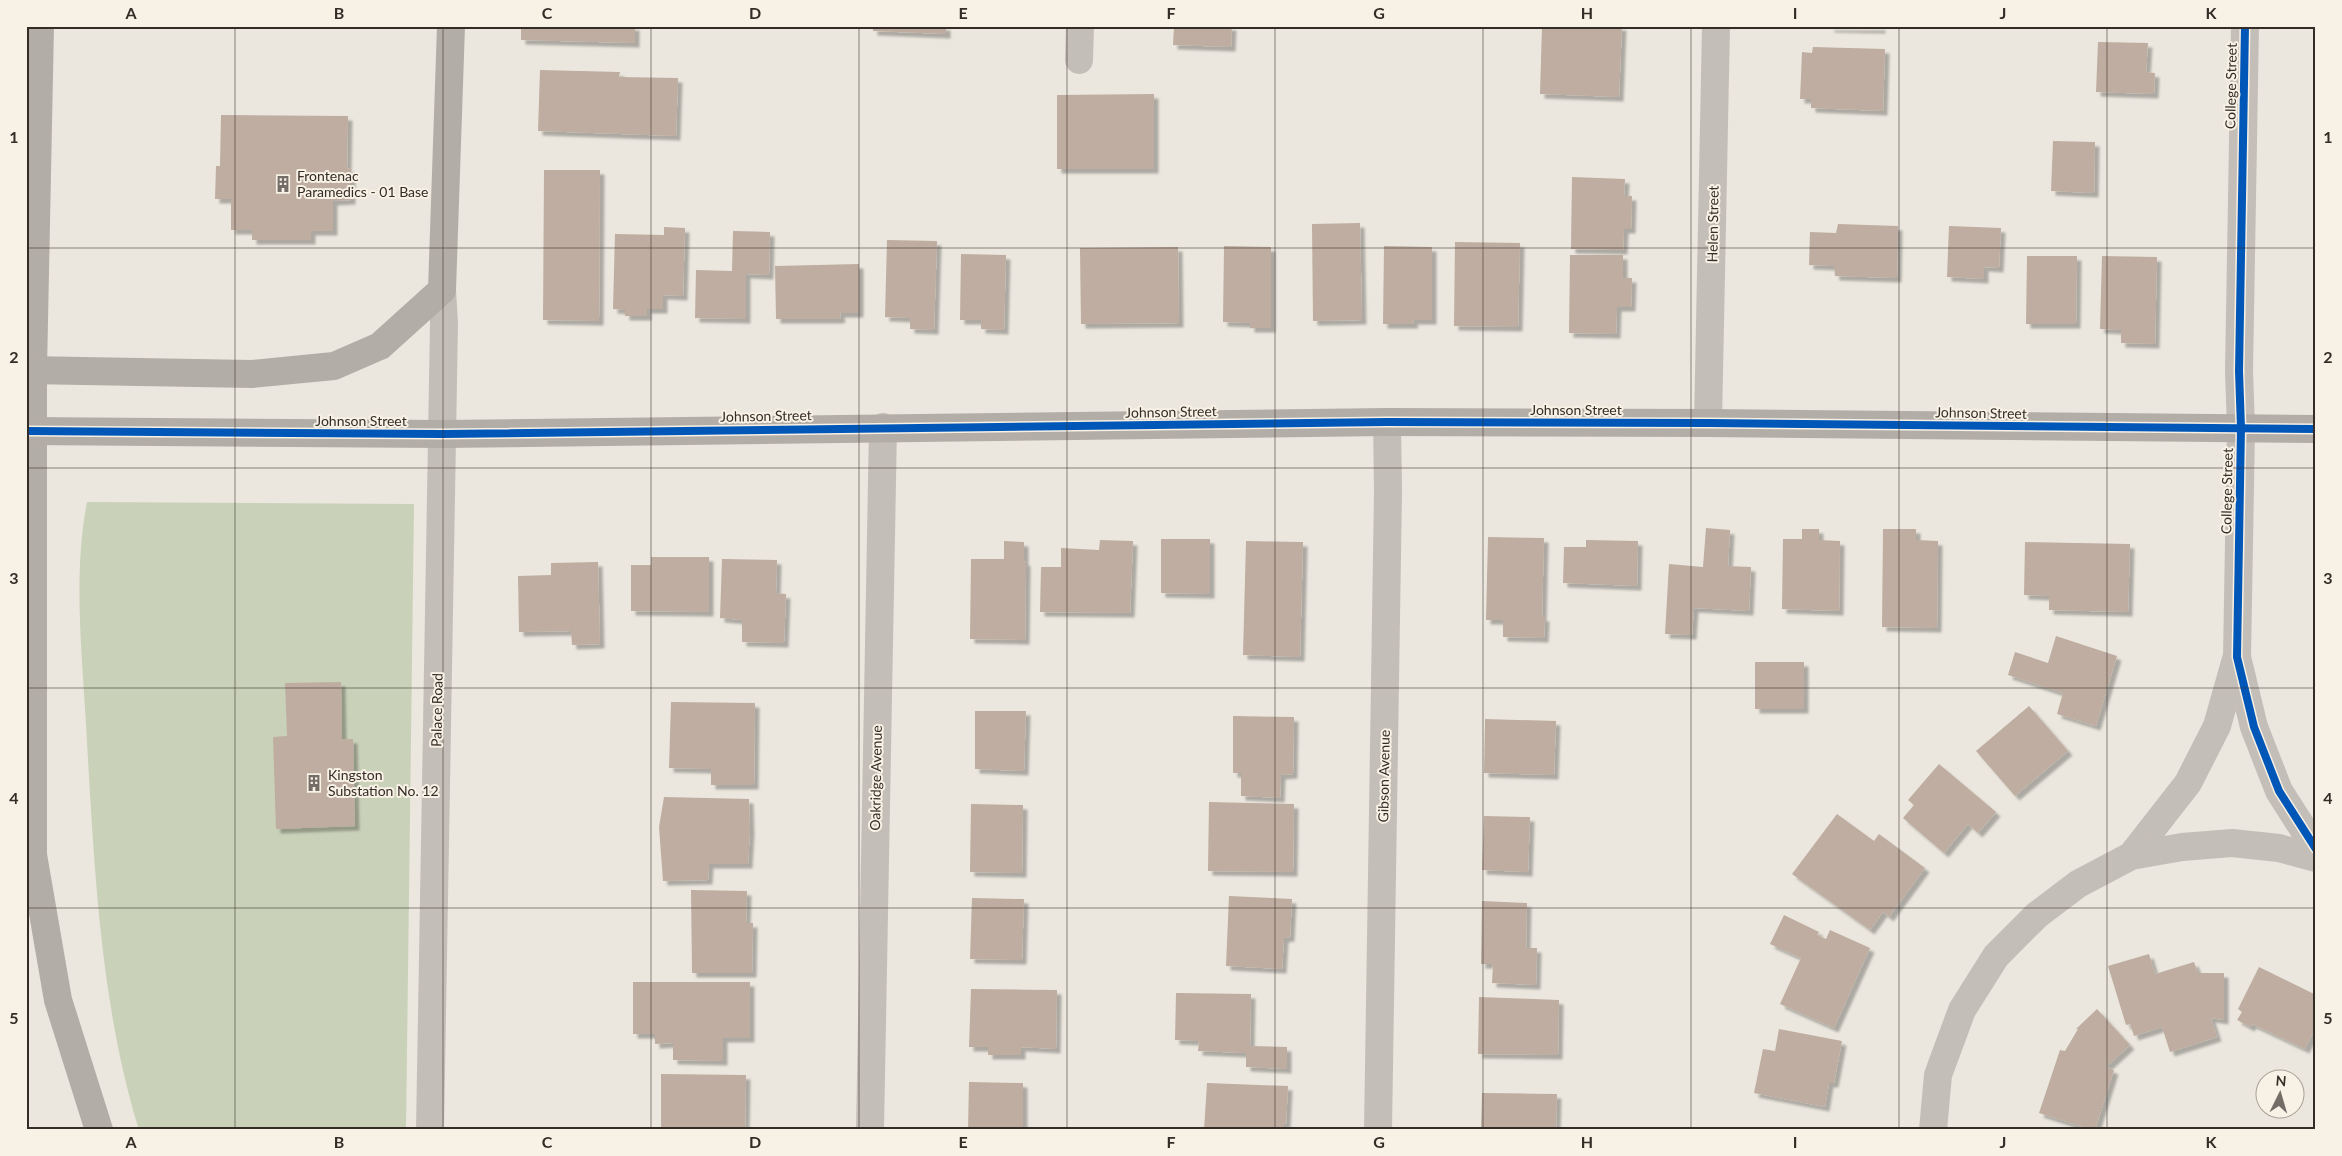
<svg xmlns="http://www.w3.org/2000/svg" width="2342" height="1156" font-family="Lato,sans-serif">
<defs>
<filter id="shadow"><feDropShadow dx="4.5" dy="4.5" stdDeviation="1" flood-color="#0004"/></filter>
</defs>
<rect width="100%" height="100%" fill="#ebe7de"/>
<!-- green -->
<path fill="#cad1b9" d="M 87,502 L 414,504 L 406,1130 L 139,1130 C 99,1001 94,859 86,725 C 82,652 73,575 87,502 Z"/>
<!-- building -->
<g fill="#beada0" filter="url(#shadow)">
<polygon points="521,26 635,26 635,43 521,40"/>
<polygon points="873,26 946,26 946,34 873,31"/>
<polygon points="1174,26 1232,26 1231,47 1173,45"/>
<polygon points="1542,26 1622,26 1619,97 1540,94"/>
<polygon points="1830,26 1881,26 1881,29 1830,28"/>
<polygon points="2098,42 2148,43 2146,72 2155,73 2154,94 2096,92"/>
<polygon points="1813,47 1885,49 1883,111 1811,108 1811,99 1800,99 1802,52 1812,53"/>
<polygon points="540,70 620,72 619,77 678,78 676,136 538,131"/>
<polygon points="1154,94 1154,169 1057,169 1057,95"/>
<polygon points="221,115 348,116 347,169 351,168 351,200 333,201 333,231 311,231 311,240 252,240 252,230 231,230 231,199 215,199 216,166 220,166"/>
<polygon points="2053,141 2095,142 2094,193 2051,191"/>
<polygon points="544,170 600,170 599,321 543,320"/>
<polygon points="1572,177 1625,179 1624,196 1632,196 1631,229 1624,229 1623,250 1571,249"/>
<polygon points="1360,223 1362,320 1313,321 1312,224"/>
<polygon points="1838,224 1898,226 1897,278 1835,276 1834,266 1809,265 1810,232 1836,233"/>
<polygon points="1949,226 2001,228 1999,268 1984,267 1984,279 1947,277"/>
<polygon points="664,227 685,228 683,296 663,295 663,309 647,309 647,316 625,316 625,310 613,309 615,234 664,235"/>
<polygon points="733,231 770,232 769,275 746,274 746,319 695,318 696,270 732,271"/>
<polygon points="887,240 937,241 934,330 910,329 910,318 885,317"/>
<polygon points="1455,242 1520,243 1518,327 1454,326"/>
<polygon points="1224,246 1271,247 1271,328 1250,328 1250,323 1223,322"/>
<polygon points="1384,246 1432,247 1432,320 1413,320 1414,324 1383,324"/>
<polygon points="1178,247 1179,323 1081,324 1080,248"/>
<polygon points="961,254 1006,255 1004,330 981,329 981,320 960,320"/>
<polygon points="1570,255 1623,255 1623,278 1632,278 1631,307 1617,307 1616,334 1569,333"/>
<polygon points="2027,256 2077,256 2076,324 2026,324"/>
<polygon points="2102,256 2157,257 2155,344 2121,343 2121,330 2100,329"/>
<polygon points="859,264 859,313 840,313 841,318 838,319 776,319 775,266"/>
<polygon points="1706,528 1730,530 1728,566 1751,567 1749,611 1694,608 1692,635 1665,634 1669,564 1703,567"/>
<polygon points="1802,529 1819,529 1819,540 1840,541 1839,611 1782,609 1783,539 1802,539"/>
<polygon points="1883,529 1916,529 1916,540 1938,541 1937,628 1882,627"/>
<polygon points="1488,537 1544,538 1542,617 1545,617 1544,638 1503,637 1503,620 1486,620"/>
<polygon points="1161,539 1210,539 1210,594 1161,593"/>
<polygon points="1100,540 1133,541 1130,613 1040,612 1041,567 1061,567 1061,548 1099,550"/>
<polygon points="1586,540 1638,541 1637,586 1563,583 1564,547 1586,547"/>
<polygon points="1004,541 1024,542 1024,561 1026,562 1026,566 1025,640 970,639 971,559 1004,559"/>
<polygon points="1246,541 1303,542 1300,657 1243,655"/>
<polygon points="2025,542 2130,544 2128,612 2049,610 2049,596 2024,595"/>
<polygon points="651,557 709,557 709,612 631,611 631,565 651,565"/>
<polygon points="722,559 777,560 776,593 786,594 784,643 742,642 742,620 720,618"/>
<polygon points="598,562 600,644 572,645 571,631 519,632 518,576 551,575 551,563"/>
<polygon points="2056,636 2117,656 2096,726 2057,714 2063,693 2008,675 2015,652 2048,663"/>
<rect x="1755" y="662" width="49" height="47"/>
<polygon points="341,682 342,739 353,739 355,826 276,829 273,737 287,736 285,683"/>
<polygon points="671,702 755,703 754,785 711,785 711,769 669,768"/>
<polygon points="2029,706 2068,751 2015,796 1976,751"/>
<polygon points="975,711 1026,711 1024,771 975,769"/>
<polygon points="1233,716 1294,717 1293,774 1281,775 1280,798 1241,796 1241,773 1233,773"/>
<polygon points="1485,719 1556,721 1554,775 1484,773"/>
<polygon points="1939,764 1996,812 1978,833 1968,824 1944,853 1903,818 1914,805 1908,800"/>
<polygon points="664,797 749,799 750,830 748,864 709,864 708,880 663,881 659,827"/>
<polygon points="1209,802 1294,804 1293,872 1208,871"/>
<polygon points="971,804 1023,805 1022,873 970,872"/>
<polygon points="1837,814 1874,841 1879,834 1925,868 1889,917 1883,912 1870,930 1792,874"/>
<polygon points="1484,816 1530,817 1528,872 1482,870"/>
<polygon points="691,890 747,891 746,923 753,923 752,973 692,973"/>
<polygon points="1229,896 1292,899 1290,937 1284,938 1282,969 1226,966"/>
<polygon points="972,898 1024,899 1022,960 970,959"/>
<polygon points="1482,901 1527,903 1526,948 1537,948 1536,985 1492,983 1493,964 1481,964"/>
<polygon points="1784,915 1819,932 1817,935 1826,939 1830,930 1870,948 1834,1028 1780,1004 1801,958 1770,944"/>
<polygon points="2149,954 2155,974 2194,962 2198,973 2224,973 2224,1020 2211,1018 2217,1037 2170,1052 2162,1027 2134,1036 2130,1024 2126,1025 2108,966"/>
<polygon points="2259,967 2316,995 2316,1027 2305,1049 2252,1024 2250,1027 2237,1020 2242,1012 2238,1009"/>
<polygon points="633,982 750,982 750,1038 723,1038 723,1061 673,1060 673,1043 655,1044 655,1034 633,1034"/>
<polygon points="971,989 1057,990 1056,1049 1021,1047 1021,1055 988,1055 988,1047 969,1047"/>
<polygon points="1176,993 1251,994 1250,1046 1287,1047 1287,1069 1246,1067 1246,1053 1198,1051 1199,1041 1175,1040"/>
<polygon points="1479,997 1559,1000 1558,1055 1478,1054"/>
<polygon points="2097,1009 2130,1045 2106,1067 2114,1070 2095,1130 2092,1130 2039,1113 2060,1050 2065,1051 2078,1029 2076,1029"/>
<polygon points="1779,1029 1842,1041 1834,1083 1829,1083 1825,1107 1754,1093 1763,1049 1775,1051"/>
<polygon points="661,1074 746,1075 745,1130 661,1130"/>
<polygon points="969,1082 1023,1083 1023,1130 968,1130"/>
<polygon points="1207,1083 1288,1086 1286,1124 1284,1123 1284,1130 1204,1130"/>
<polygon points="1482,1093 1557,1094 1556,1130 1481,1130"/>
</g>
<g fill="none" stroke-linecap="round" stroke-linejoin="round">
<!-- minor -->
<g stroke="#c4beb8" stroke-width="28">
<polyline points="2245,26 2239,371 2241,428 2237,657 2254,727 2279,791 2316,849"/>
<polyline points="1079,60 1080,26"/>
<polyline points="1708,423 1716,26"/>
<polyline points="2131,856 2188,783 2217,726 2236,659"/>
<polyline points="430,1130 444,323 442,290"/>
<polyline points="870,1130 883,427"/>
<polyline points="1378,1130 1388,491 1387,422"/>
<polyline points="1933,1130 1938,1075 1962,1010 1996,956 2037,915 2078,884 2131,856 2182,847 2232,843 2279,848 2316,858"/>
</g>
<!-- major -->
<g stroke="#b3ada7" stroke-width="28">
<polyline points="40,26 33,371 33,855 58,1000 99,1130"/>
<polyline points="26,370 252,374 334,366 380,346 442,290 451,26"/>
<polyline points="26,431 442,434 1387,422 1708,423 2316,429"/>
</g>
<!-- cycleway casing -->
<g stroke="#f8f1e5" stroke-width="11">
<g id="cycleway">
<polyline points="2245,26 2239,371 2241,428 2237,657 2254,727 2279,791 2316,849"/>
<polyline points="26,431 442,434 1387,422 1708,423 2316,429"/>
</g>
</g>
<!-- cycleway -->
<use href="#cycleway" stroke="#0057b8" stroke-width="8"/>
</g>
<!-- grid -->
<path fill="none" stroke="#342c27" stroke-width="1" stroke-opacity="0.55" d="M 235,26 L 235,1130M 443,26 L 443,1130M 651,26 L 651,1130M 859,26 L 859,1130M 1067,26 L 1067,1130M 1275,26 L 1275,1130M 1483,26 L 1483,1130M 1691,26 L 1691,1130M 1899,26 L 1899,1130M 2107,26 L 2107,1130M 26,248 L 2316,248M 26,468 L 2316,468M 26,688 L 2316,688M 26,908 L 2316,908"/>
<!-- icons -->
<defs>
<g id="building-bare" transform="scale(1.35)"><path d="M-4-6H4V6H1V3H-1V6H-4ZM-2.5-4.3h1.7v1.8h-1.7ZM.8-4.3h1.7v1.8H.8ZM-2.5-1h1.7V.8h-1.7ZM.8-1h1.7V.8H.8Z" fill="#746d67" stroke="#f8f1e5" stroke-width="2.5" paint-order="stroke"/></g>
</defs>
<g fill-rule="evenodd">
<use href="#building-bare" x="283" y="184"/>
<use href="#building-bare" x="314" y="783"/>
</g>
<g text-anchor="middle" stroke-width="4" stroke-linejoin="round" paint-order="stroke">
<!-- street labels -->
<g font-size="14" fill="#342c27" stroke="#f8f1e5">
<text transform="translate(2231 86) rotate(-89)" y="5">College Street</text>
<text transform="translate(1713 224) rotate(-89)" y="5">Helen Street</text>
<text x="1576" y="415">Johnson Street</text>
<text transform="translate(1171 412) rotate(-1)" y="5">Johnson Street</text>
<text transform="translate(1981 413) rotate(1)" y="5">Johnson Street</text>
<text transform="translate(766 416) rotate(-1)" y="5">Johnson Street</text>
<text x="361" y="426">Johnson Street</text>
<text transform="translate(2227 491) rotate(-89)" y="5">College Street</text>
<text transform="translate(437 710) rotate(-89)" y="5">Palace Road</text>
<text transform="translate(1384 776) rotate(-89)" y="5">Gibson Avenue</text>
<text transform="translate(876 778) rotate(-89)" y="5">Oakridge Avenue</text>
</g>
<!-- poi labels -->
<g font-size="14" fill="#342c27" stroke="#f8f1e5" text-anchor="start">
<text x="297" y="181">Frontenac<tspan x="297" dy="16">Paramedics - 01 Base</tspan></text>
<text x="328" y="780">Kingston<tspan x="328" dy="16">Substation No. 12</tspan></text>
</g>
</g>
<!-- border -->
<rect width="2342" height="1156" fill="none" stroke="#f8f1e5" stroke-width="55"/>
<!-- north arrow -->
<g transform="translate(2280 1094) rotate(5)"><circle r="24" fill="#f8f1e5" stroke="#aaa299"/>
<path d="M0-4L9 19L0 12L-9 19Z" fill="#746d67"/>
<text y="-8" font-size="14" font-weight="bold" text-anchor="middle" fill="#342c27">N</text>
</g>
<rect x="28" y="28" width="2286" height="1100" fill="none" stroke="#342c27" stroke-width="2"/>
<g font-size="16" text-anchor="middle" font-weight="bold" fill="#342c27">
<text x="131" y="19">A</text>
<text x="339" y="19">B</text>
<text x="547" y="19">C</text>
<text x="755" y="19">D</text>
<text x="963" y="19">E</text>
<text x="1171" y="19">F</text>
<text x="1379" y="19">G</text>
<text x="1587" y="19">H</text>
<text x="1795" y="19">I</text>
<text x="2003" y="19">J</text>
<text x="2211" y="19">K</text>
<text x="14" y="143">1</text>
<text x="2328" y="143">1</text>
<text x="14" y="363">2</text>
<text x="2328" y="363">2</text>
<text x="14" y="584">3</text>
<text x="2328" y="584">3</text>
<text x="14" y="804">4</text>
<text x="2328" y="804">4</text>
<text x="14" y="1024">5</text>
<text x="2328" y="1024">5</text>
<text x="131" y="1148">A</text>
<text x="339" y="1148">B</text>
<text x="547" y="1148">C</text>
<text x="755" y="1148">D</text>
<text x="963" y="1148">E</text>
<text x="1171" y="1148">F</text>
<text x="1379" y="1148">G</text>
<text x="1587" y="1148">H</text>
<text x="1795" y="1148">I</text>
<text x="2003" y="1148">J</text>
<text x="2211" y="1148">K</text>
</g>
</svg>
